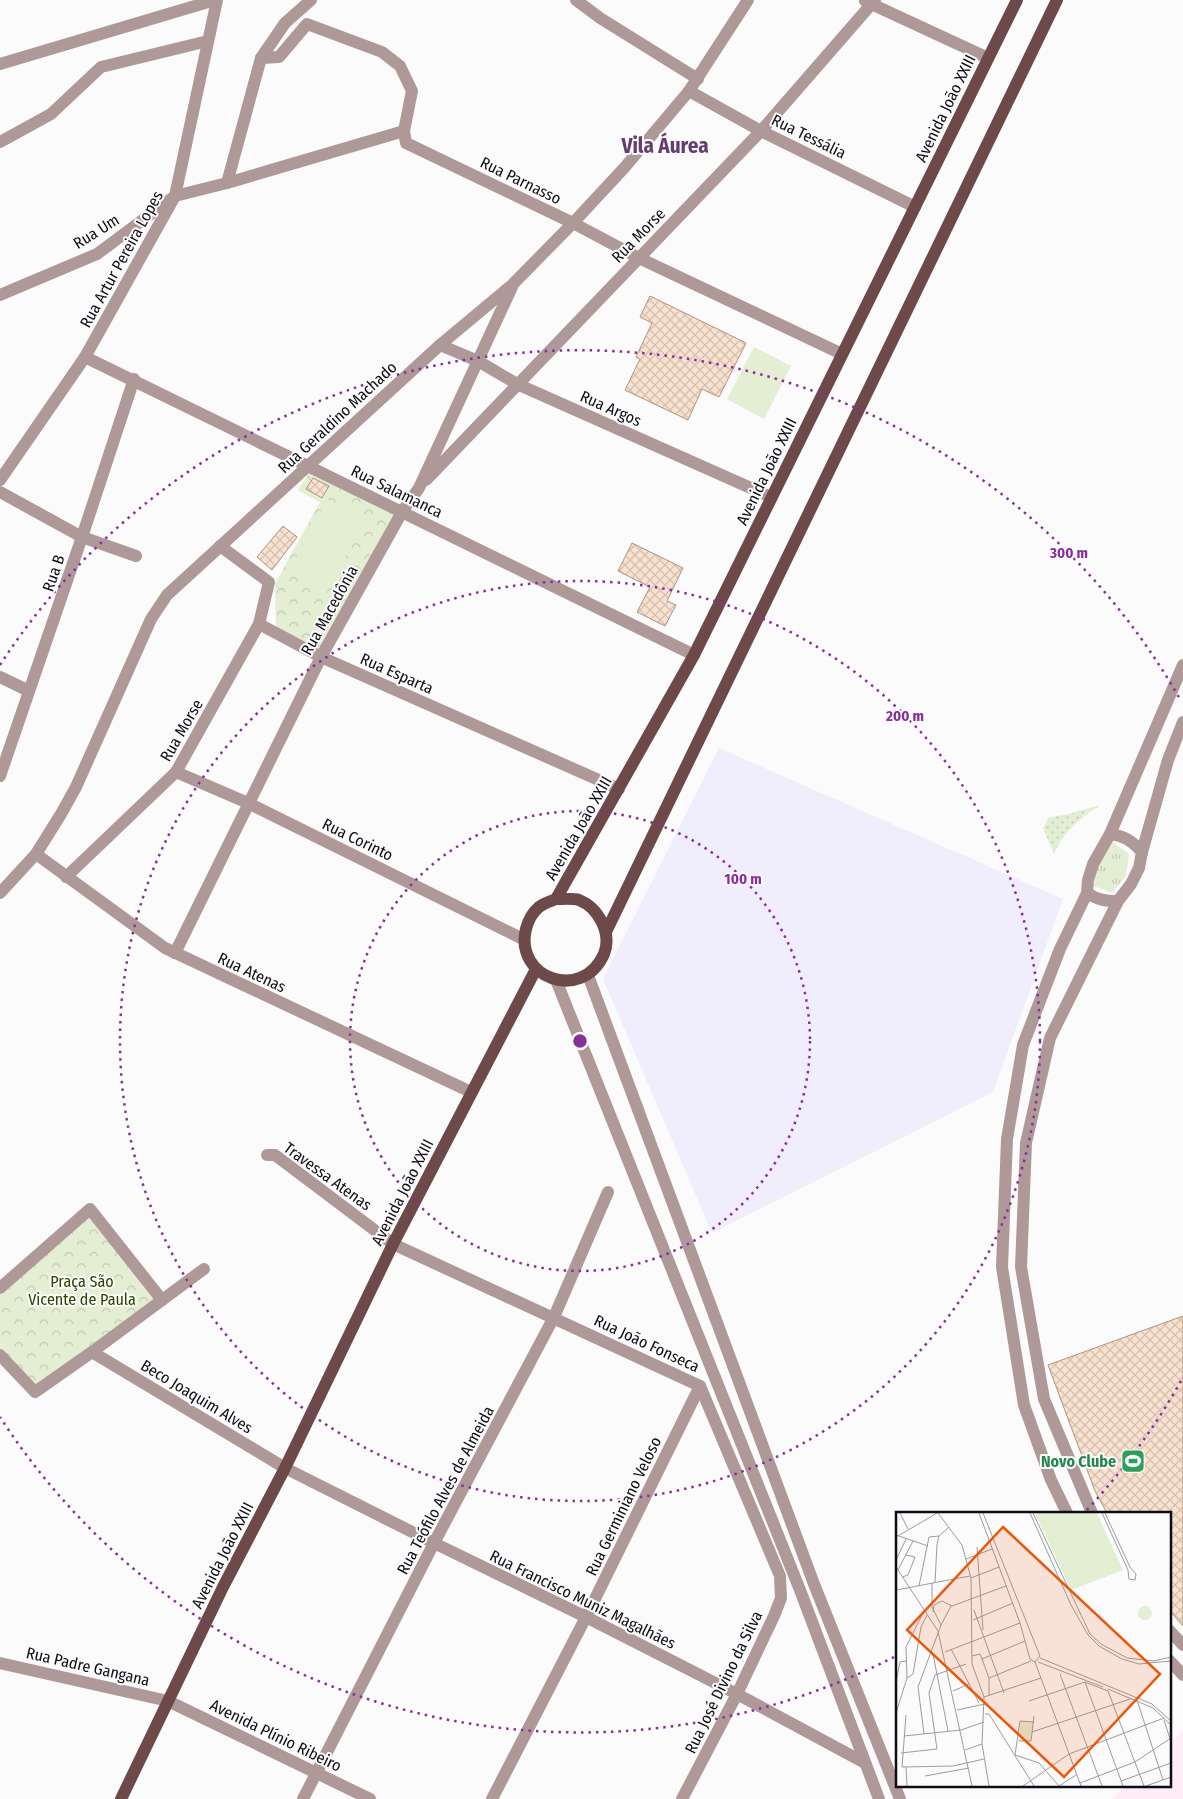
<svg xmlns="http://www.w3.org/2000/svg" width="1183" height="1799" font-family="'Fira Sans Condensed',sans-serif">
<defs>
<pattern id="grass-tufts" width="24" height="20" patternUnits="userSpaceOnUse" patternTransform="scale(1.25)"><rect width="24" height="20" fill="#e3eed3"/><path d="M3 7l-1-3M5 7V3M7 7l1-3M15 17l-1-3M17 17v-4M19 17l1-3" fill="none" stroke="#c2cbb4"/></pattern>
<pattern id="park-crowns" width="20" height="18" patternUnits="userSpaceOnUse" patternTransform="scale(1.25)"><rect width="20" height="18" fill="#e3eed3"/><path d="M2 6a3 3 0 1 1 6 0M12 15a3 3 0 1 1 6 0" fill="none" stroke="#c2cbb4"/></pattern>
<pattern id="garden-dots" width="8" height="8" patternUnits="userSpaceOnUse" patternTransform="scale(1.25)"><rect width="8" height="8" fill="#e3eed3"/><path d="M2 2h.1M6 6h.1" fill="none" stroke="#c2cbb4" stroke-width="1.8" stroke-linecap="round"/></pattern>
<pattern id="building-cross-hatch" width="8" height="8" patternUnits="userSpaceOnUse" patternTransform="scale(1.25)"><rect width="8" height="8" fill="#f9e1cf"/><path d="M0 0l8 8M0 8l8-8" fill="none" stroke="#d4c0b1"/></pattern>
</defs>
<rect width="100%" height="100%" fill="#fbfbfb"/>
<!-- built -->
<polygon fill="#f0edfd" points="719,748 1063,899 993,1092 712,1233 603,979"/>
<!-- education -->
<polygon fill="#feecf6" points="1183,1731 1183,1799 1112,1799 1126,1785 1169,1785 1169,1745"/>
<!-- grass -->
<polygon fill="url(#grass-tufts)" points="1111,841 1129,854 1126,876 1112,893 1094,886 1096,863"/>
<!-- park -->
<g fill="url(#park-crowns)">
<polygon points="310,472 395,512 319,651 276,627 275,584 320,502 298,490"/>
<polygon points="90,1209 162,1300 35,1392 0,1355 0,1288"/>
</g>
<!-- garden -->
<path fill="url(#garden-dots)" d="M 1100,805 C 1078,821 1066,828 1054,854 L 1043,828 L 1049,817 L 1065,815 Z"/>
<!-- pitch -->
<g fill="#e3eed3">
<polygon points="754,347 791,366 764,419 727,399"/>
<polygon points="327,499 365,519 327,592 289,572"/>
</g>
<!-- building -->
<g fill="url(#building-cross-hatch)" stroke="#af937f">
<polygon points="650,296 746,343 719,397 702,389 688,420 625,390 640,359 636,357 652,323 640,317"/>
<polygon points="313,478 329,486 322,498 306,489"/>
<polygon points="283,526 297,537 272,570 257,557"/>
<polygon points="632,543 683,568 667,601 676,605 665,626 637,612 650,587 618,571"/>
<polygon points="1183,1316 1183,1626 1169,1610 1169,1513 1107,1513 1095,1491 1048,1365"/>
</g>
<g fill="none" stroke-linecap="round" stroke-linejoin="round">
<!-- minor -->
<g stroke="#af9998" stroke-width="12">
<polyline points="576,0 600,18 698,79"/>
<polyline points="865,1 988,58"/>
<polyline points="261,58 279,57 307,24 382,52 400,66 412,91 404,131 406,143 573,223 639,258 842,354"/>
<polyline points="0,64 215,0"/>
<polyline points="689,91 761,131 915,207"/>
<polyline points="0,142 51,114 101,67 208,41"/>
<polyline points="227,183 404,131"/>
<polyline points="0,295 97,254 175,196 227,183 261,58 285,23 311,0"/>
<polyline points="440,345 478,361 517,384 771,497"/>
<polyline points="85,357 694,655"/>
<polyline points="0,480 85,357 175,196 217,0"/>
<polyline points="426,480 761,131 875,0"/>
<polyline points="0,492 82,537 136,556"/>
<polyline points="220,546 269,582 259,624 321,657 619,789"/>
<polyline points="0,677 29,691"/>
<polyline points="176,772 248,803 523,939"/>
<polyline points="0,776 82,537 134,379"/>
<path d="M 1110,834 C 1125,836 1132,841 1142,852"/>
<polyline points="36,854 165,948 471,1092"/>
<polyline points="66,877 176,772 259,624"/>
<polyline points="0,893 36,854 61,814 76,787 151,619 167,595 440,345 513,284 573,223 625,167 689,91 748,0"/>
<path d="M 1087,893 C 1098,900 1105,901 1118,901"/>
<polyline points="175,953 321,657 402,512 419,488 512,287"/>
<polyline points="588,975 814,1584 900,1799"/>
<polyline points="556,980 800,1590 879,1799"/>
<polyline points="267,1155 275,1155 393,1244 700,1386 780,1576 781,1598 774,1616 737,1694 682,1799"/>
<polyline points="0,1288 90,1209 162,1300"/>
<polyline points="92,1352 285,1468 434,1543 586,1617 737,1694 865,1763"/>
<polyline points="0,1355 35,1392 92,1352 204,1269"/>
<polyline points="1067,1513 1051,1480 1024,1405 1002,1267 1007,1139 1023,1045 1060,949 1087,893 1088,880 1093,864 1110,834 1183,665"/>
<polyline points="1092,1513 1044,1399 1021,1267 1026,1143 1050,1038 1118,901 1131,884 1139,868 1142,852 1168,760 1183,722"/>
<polyline points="1169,1630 1183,1645"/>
<polyline points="1169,1660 1183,1675"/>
<polyline points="0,1663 168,1701 370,1799"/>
<polyline points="303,1799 434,1543 554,1317 608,1192"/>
<polyline points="492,1799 586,1617 700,1386"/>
</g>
<!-- major -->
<g stroke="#6d4949" stroke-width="12">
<path d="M 556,899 C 563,899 573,898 579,900 C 599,908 612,934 604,954 C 582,1003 514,978 526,929 C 528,921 532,913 539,907 C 544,903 551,901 556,899 L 694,655 L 1017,0"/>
<polyline points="606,932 1057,0"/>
<polyline points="121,1799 223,1587 285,1468 393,1244 536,969"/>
</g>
</g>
<!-- distance rings -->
<g fill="none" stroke="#892f9b" stroke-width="2.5" stroke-dasharray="2.5 5">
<circle cx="580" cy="1041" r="230"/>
<circle cx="580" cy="1041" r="460"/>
<path d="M1181 1381A691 691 0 0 1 1085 1512M894 1657A691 691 0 0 1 0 1417M0 665A691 691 0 0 1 1181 701"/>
</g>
<!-- icons -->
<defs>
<g id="stadium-square" transform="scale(1.25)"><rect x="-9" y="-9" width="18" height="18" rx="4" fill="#2e9e5b" stroke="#fbfbfb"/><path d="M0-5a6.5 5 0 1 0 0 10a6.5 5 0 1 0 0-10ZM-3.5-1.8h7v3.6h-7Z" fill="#fff"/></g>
</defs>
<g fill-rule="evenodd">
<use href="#stadium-square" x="1133" y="1461"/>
</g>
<g text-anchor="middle" stroke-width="4" stroke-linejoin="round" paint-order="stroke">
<!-- street labels -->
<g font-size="16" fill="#0e0c16" stroke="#fbfbfb">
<text transform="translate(945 108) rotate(-64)" y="6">Avenida João XXIII</text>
<text transform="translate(809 136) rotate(26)" y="6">Rua Tessália</text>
<text transform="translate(521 180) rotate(26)" y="6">Rua Parnasso</text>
<text transform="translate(96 231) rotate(-32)" y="6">Rua Um</text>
<text transform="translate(638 235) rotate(-46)" y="6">Rua Morse</text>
<text transform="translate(121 259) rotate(-61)" y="6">Rua Artur Pereira Lopes</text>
<text transform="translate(611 408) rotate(24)" y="6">Rua Argos</text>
<text transform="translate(337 417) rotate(-43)" y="6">Rua Geraldino Machado</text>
<text transform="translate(766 471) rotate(-64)" y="6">Avenida João XXIII</text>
<text transform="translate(397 491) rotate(26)" y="6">Rua Salamanca</text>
<text transform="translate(53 573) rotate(-71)" y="6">Rua B</text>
<text transform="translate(329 610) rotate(-61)" y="6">Rua Macedônia</text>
<text transform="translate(397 673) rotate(24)" y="6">Rua Esparta</text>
<text transform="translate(181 730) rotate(-60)" y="6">Rua Morse</text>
<text transform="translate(578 828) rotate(-60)" y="6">Avenida João XXIII</text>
<text transform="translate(358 839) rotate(26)" y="6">Rua Corinto</text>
<text transform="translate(252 972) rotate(25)" y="6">Rua Atenas</text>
<text transform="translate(328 1176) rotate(36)" y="6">Travessa Atenas</text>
<text transform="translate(402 1192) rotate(-63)" y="6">Avenida João XXIII</text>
<text transform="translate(647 1343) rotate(25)" y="6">Rua João Fonseca</text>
<text transform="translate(197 1396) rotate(31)" y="6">Beco Joaquim Alves</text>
<text transform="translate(445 1490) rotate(-62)" y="6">Rua Teófilo Alves de Almeida</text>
<text transform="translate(623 1506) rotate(-64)" y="6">Rua Germiniano Veloso</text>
<text transform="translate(222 1555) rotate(-63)" y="6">Avenida João XXIII</text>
<text transform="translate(583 1599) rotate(26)" y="6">Rua Francisco Muniz Magalhães</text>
<text transform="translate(88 1666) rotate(13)" y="6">Rua Padre Gangana</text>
<text transform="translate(723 1682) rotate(-64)" y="6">Rua José Divino da Silva</text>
<text transform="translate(276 1735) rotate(26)" y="6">Avenida Plínio Ribeiro</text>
</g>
<!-- park labels -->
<g font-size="16" fill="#304100" stroke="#fbfbfb">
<text x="82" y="1287">Praça São<tspan x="82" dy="18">Vicente de Paula</tspan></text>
</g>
<!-- leisure labels -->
<g font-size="16" font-weight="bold" fill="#27864d" stroke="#fbfbfb" text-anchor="end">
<text x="1116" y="1467">Novo Clube</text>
</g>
<!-- district labels -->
<g font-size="21" font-weight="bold" fill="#673a70" stroke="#fbfbfb">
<text x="665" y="153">Vila Áurea</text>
</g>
</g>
<!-- overview -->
<g transform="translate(896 1512)">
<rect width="275" height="275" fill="#fbfbfb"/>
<path d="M 124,209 L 138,210 L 135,229 L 123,229 Z" fill="#e3eed3"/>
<path d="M 139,1 L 201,1 L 227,58 L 175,78 ZM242 101a7 7 0 1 1 14 0a7 7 0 1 1-14 0Z" fill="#e3eed3"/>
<path fill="none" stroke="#9c9b9f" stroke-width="1" d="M 4,1 L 12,17M 42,1 L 66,33 L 75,66 L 76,152 L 88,185 L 86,232 L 93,274M 83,1 L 124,111 L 134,147 L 139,150 L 185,274M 87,1 L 144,144 L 139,150M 134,1 L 175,93 L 192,123 L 203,134 L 226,147 L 243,152 L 275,149M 137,1 L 194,122 L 205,132 L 231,146 L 258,149 L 275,145M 206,1 L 232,58 L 233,67 L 239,68 L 240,62 L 234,55 L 209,1M 0,23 L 32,34M 2,24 L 41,1M 81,35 L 87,118M 70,47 L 96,37M 0,48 L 10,27M 0,55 L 42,119 L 76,274M 2,58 L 17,29M 6,65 L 12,63 L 19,45 L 10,43M 75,66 L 103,55M 39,71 L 41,32 L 43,24 L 53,15M 23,74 L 33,25 L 43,24M 0,78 L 74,64M 78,98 L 108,181M 37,100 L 38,93 L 46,89 L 56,94 L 110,74M 77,108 L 117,91M 45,113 L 55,94M 55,137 L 83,191M 49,140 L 124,111M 37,142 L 52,219M 76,144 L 84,142 L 86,147 L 129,129M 144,146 L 256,192 L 275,209M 86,147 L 93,166 L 93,184M 142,150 L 207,175M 164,162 L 206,274M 11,166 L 17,162 L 25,115 L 31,103M 93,166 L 135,149M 0,170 L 4,150 L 10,149M 189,170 L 227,274M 212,177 L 257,196 L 275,213M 57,179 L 73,172M 88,185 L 145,166M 241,188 L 267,268M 133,189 L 189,170 L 212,179 L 248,274M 61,198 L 89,192M 0,201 L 11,166 L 10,135 L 28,99M 89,202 L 93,202 L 138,274M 10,203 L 6,255 L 57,254 L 88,247M 268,208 L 275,230M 136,220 L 234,187M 28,222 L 22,175 L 45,113 L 36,95 L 36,71M 8,224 L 65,218 L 88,210M 123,229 L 135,229 L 138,204M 69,238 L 86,232M 5,241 L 41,237 L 33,181 L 39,163 L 70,152M 119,243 L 143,251 L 163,274 L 180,263M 119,243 L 124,209 L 138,210M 10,255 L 11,274M 29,264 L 73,256M 225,269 L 275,251M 184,271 L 239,250 L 275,226M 127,274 L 173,242 L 268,206M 250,274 L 275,265"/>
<path fill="#e8590c" fill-opacity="0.15" stroke="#e8590c" stroke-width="2.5" d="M 107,15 L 264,162 L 168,265 L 11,118 Z"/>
<rect width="275" height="275" fill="none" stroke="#0e0c16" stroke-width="2.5"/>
</g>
<circle cx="580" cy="1041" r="8" fill="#892f9b" stroke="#fbfbfb" stroke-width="2.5"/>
<g font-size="15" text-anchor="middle" font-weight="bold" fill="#892f9b" stroke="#fbfbfb" stroke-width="4" stroke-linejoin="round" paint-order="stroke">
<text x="1069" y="558">300 m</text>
<text x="905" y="721">200 m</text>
<text x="743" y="884">100 m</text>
</g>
</svg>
